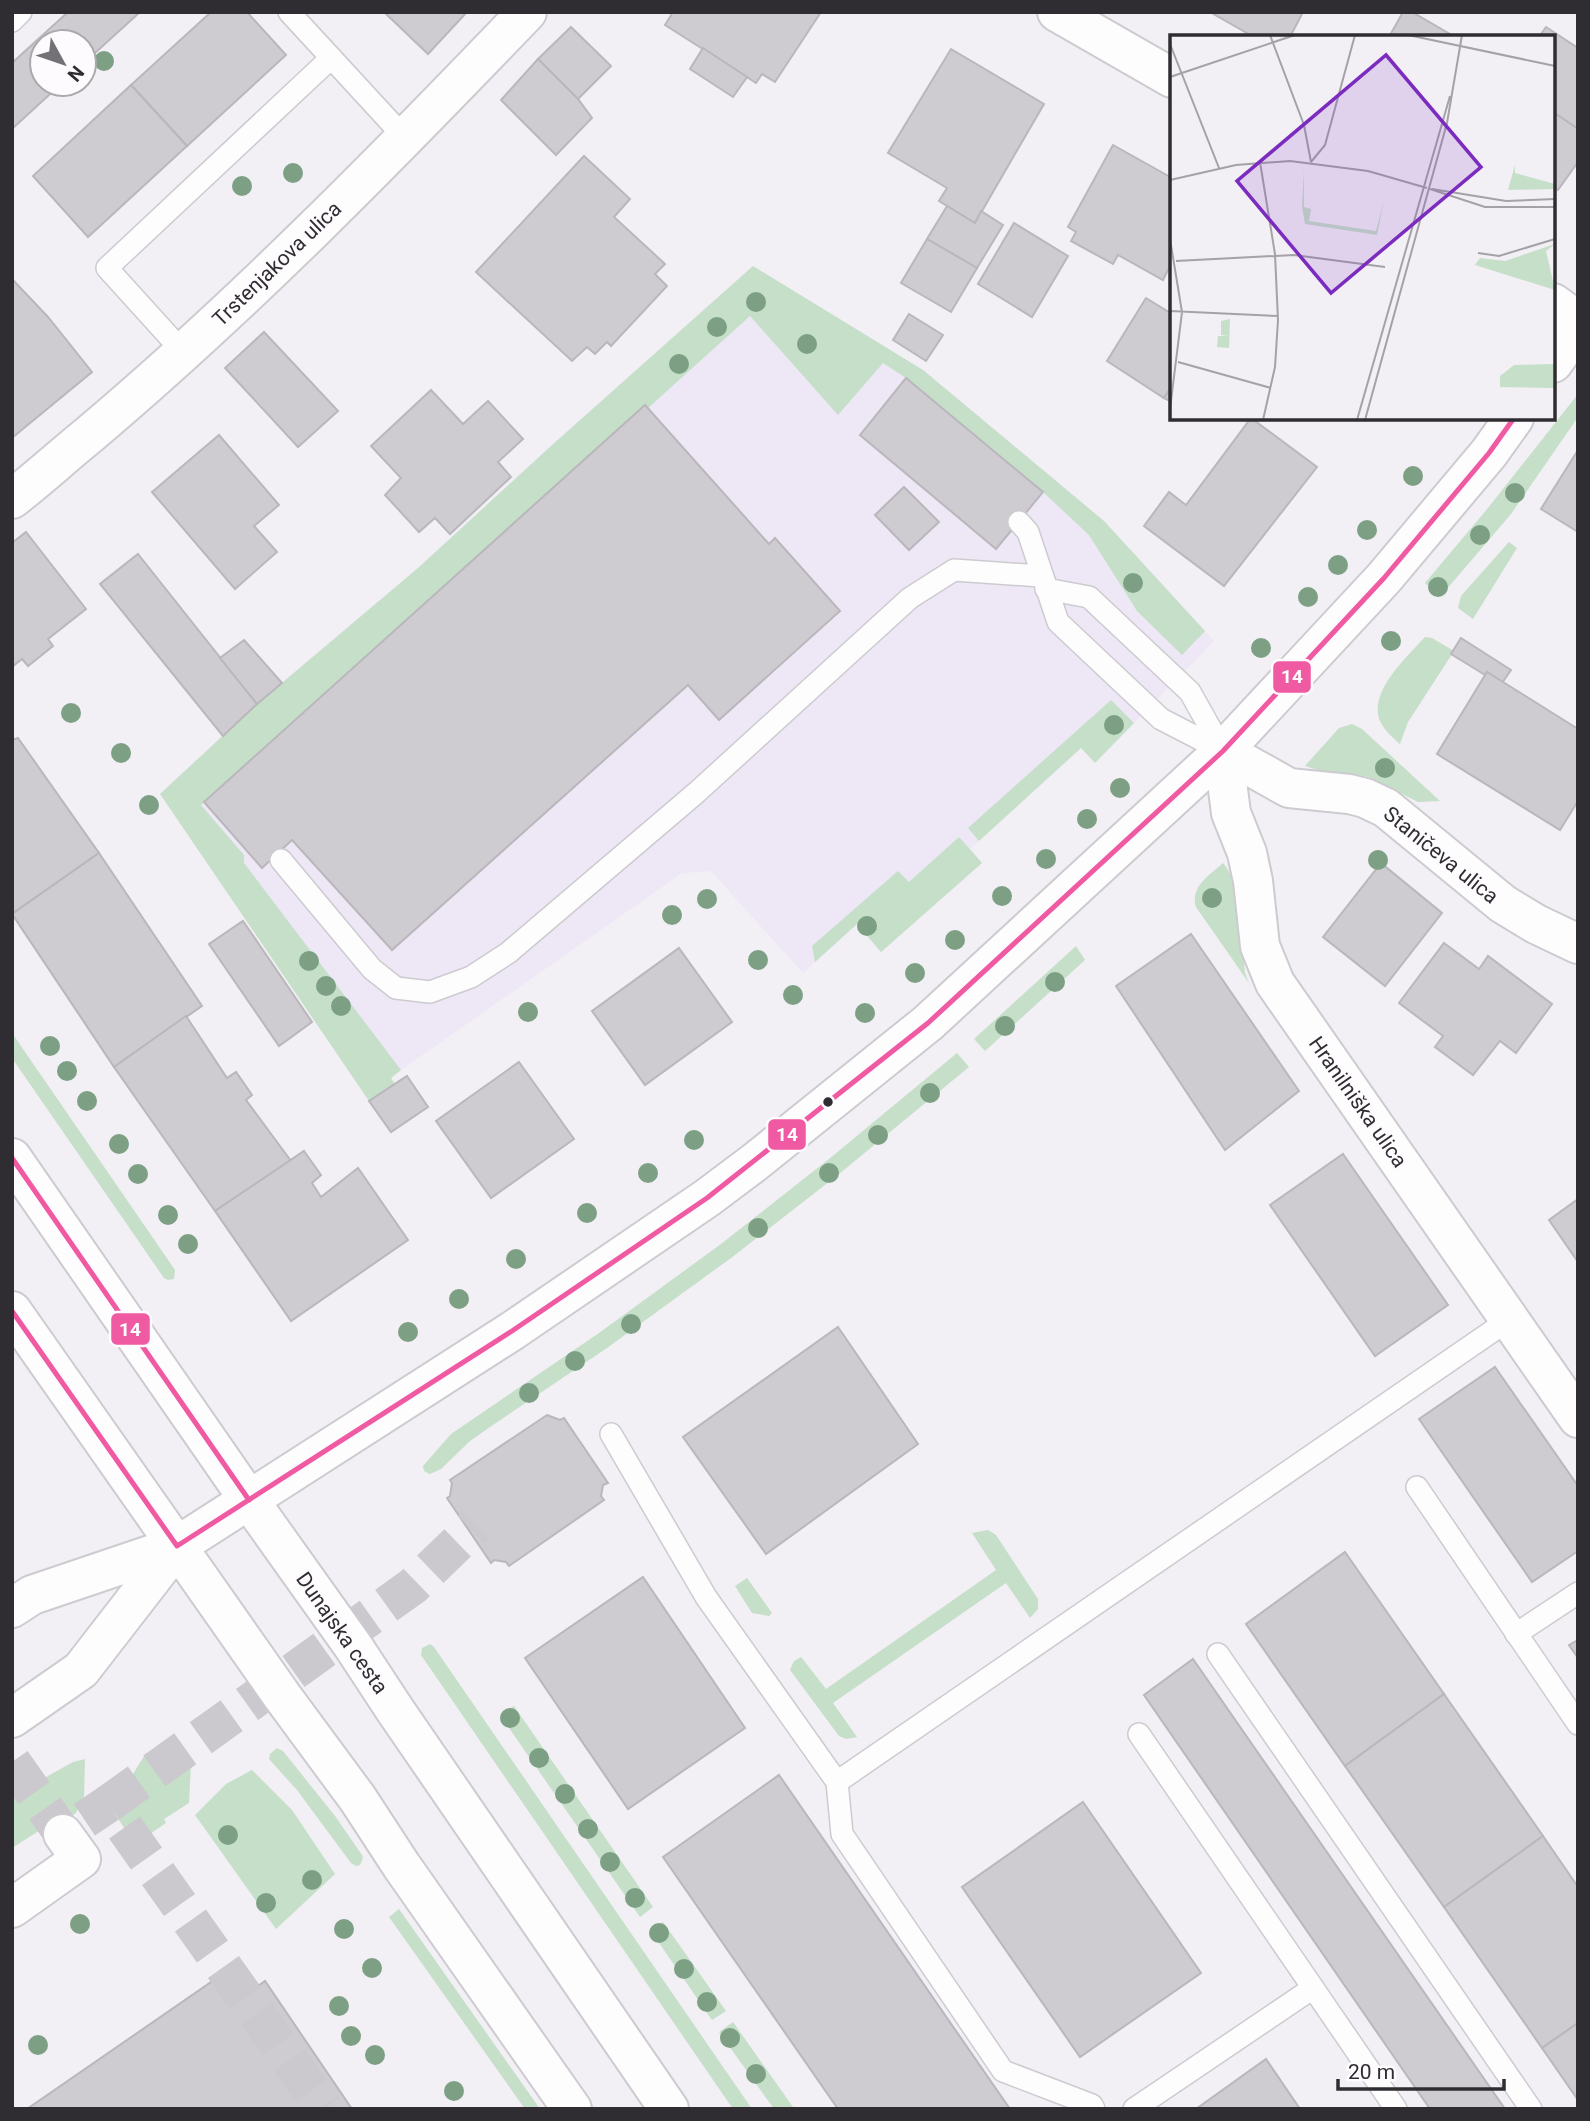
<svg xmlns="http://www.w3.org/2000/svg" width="1590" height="2121" font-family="Roboto,sans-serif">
<rect width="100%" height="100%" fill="#f2eff5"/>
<!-- commercial -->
<polygon fill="#ede7f6" points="753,266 923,370 1104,521 1214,641 1095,763 1081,748 970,849 982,863 881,952 857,924 803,973 711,871 682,873 401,1070 391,1078 395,1084 160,794 257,704 418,568 551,446"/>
<!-- green -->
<g fill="#c5dfc9">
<polygon points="753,266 923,370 1104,521 1205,631 1182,655 1137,611 1089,535 1043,492 906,378 883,363 838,415 750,316 648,408 644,405 201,805 244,855 244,863 401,1070 391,1078 395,1084 369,1101 160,794 257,704 418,568 551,446"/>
<polygon points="1578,394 1578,417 1511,514 1440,597 1425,583 1488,508"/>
<polygon points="1509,542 1517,548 1473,619 1458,608 1461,596"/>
<path d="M 1425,637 L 1432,638 L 1454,651 L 1408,722 L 1400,744 C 1393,738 1385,731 1381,723 C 1366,693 1408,656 1425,637 Z"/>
<polygon points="1111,700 1134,723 1095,763 1081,748 979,841 968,828"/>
<polygon points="1352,724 1362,729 1440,801 1418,802 1373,779 1365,776 1340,777 1305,766 1339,728"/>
<polygon points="959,837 982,863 881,952 857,924 815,962 812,946 898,871 909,882"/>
<path d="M 1223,863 C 1244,886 1242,942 1245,973 L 1249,983 L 1196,907 C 1190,886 1210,875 1223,863 Z"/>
<polygon points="1076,946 1085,960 985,1051 974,1039"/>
<polygon points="12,1033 175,1270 174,1279 168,1280 164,1278 12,1058"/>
<polygon points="957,1053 969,1067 839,1174 731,1258 607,1348 490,1427 470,1441 441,1469 430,1474 424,1471 423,1466 451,1434 599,1333 721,1244 829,1159"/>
<polygon points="988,1530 996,1535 1038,1599 1038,1609 1030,1618 1006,1583 833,1703 857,1737 846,1739 839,1736 790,1670 794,1661 801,1657 826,1689 996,1570 972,1533"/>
<polygon points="747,1578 772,1613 769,1616 752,1613 735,1586"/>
<polygon points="430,1644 434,1647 752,2109 733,2109 421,1655 422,1648"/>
<polygon points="514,1706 653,1907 640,1917 500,1715"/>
<polygon points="277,1748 283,1751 335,1816 362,1855 363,1858 360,1865 356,1866 351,1863 297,1790 269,1759 270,1754"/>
<polygon points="146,1753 168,1757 191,1764 189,1803 164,1819 166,1823 135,1844 102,1795 133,1774"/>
<polygon points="85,1759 84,1796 76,1813 59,1825 45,1827 12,1848 12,1796 73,1762"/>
<polygon points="252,1770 292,1810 335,1874 276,1929 195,1815 226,1784"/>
<polygon points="399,1909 540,2109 525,2109 389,1917"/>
<polygon points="663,1922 726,2011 712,2020 651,1931"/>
<polygon points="733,2022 793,2107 791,2109 774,2109 719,2032"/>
</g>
<!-- building -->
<g fill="#cfccd1" stroke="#bab7bc" stroke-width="2">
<polygon points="68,12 140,12 84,63 84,42 42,42 42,84 61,84 12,129 12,63"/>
<polygon points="211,12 247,12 286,55 187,146 131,85"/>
<polygon points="384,12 467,12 428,54"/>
<polygon points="673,12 821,12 775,82 762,74 756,83 665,25"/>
<polygon points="1210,12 1303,12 1290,37 1254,37"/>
<polygon points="1403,12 1412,12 1455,37 1389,37"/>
<polygon points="571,27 611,66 578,99 538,59"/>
<polygon points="1546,27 1578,48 1578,129 1553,112 1553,37 1539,37"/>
<polygon points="703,48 747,77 733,97 690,69"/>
<polygon points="951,49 1044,104 975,223 939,201 947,188 888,153"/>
<polygon points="538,59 578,99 592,118 556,155 501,100"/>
<polygon points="131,85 187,146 88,237 33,176"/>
<polygon points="1553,112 1578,129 1578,162 1558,190 1553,187"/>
<polygon points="1113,145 1172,178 1172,270 1169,268 1163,280 1118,255 1113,264 1071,241 1076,232 1068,227"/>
<polygon points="584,156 630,199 614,217 665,264 655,274 667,286 611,346 607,342 595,354 587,347 572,361 476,272"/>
<polygon points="947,206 975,223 981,211 1003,225 977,268 927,239"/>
<polygon points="1014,223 1068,256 1032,317 978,284"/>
<polygon points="927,239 977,268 951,312 901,283"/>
<polygon points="12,279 48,317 92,372 12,438"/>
<polygon points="1146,298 1172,314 1172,386 1164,398 1107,361"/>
<polygon points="909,314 943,335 926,361 893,340"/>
<polygon points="264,332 338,411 298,447 225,368"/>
<polygon points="906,378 1043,492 996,549 860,435"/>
<polygon points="1172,386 1172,402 1164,398"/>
<polygon points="431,390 463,424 488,401 523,439 498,462 511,477 450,534 435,518 419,532 385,495 401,478 371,446"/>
<polygon points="645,405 769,544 775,538 840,611 719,720 688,685 392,950 292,840 262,868 204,802"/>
<polygon points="1251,418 1317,467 1224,586 1144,526 1169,492 1186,505"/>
<polygon points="219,435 279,505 254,526 277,552 235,589 152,492"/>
<polygon points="1578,450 1578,532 1541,509"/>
<polygon points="904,487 939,522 909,550 875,515"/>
<polygon points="26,532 86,609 48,639 53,646 28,666 22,659 12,667 12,543"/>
<polygon points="138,554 257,704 223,736 100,584"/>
<polygon points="1461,638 1511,670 1502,683 1487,672 1485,675 1451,654"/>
<polygon points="244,640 282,683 257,704 220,658"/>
<polygon points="1487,672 1578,729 1578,801 1560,830 1437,754"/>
<polygon points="18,738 99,853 12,914 12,740"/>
<polygon points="99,853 202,1006 114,1067 12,914"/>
<polygon points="1381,863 1442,913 1385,986 1323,937"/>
<polygon points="243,921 312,1022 279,1046 209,944"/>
<polygon points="1191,934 1299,1091 1225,1150 1116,986"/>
<polygon points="1444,943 1479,969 1488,956 1552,1004 1516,1053 1500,1041 1473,1075 1435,1047 1443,1036 1399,1003"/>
<polygon points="679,948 732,1022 645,1085 592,1011"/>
<polygon points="186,1016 227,1078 236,1072 252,1095 246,1100 291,1161 215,1211 114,1067"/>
<polygon points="519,1062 574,1139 491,1198 436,1121"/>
<polygon points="407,1076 428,1107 391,1132 369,1101"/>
<polygon points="304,1151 321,1175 312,1183 321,1197 358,1168 408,1240 291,1321 215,1211"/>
<polygon points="1343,1154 1448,1305 1375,1356 1270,1205"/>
<polygon points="1578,1199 1578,1262 1549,1220"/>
<polygon points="838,1327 918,1444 766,1554 683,1437"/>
<polygon points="1495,1367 1578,1486 1578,1551 1532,1582 1419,1419"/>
<polygon points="547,1415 560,1420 564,1418 608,1483 603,1485 601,1496 604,1500 509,1566 506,1562 494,1560 491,1563 447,1498 450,1496 452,1483 450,1480"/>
<polygon points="1345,1552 1444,1694 1345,1766 1246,1624"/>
<polygon points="643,1577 745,1728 628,1809 525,1658"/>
<polygon points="1578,1640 1578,1658 1569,1645"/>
<polygon points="1193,1659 1505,2109 1430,2109 1144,1695"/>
<polygon points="1444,1694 1543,1836 1444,1907 1345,1766"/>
<polygon points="779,1775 1010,2109 838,2109 663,1857"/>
<polygon points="1083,1802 1201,1973 1080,2057 962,1887"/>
<polygon points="1543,1836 1578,1887 1578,2023 1542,2048 1444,1907"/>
<polygon points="230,1969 247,1994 265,1981 352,2109 27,2109"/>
<polygon points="1578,2023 1578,2100 1542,2048"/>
<polygon points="1266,2059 1300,2109 1196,2109"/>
</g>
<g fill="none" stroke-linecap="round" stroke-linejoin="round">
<!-- street-tunnel -->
<g stroke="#cbc8ce" stroke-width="38" stroke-dasharray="38 19" stroke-linecap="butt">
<polyline points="12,1762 63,1834 108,1804 324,2109"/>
<polyline points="108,1804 413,1586 476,1525"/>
</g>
<!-- lane casing -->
<g stroke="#cdcbd0" stroke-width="24">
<g id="lane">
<polyline points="289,12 406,139"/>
<polyline points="12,21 21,12"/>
<polyline points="184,353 107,268 331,58"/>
<polyline points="1019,522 1028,532 1058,622 1161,719 1223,751"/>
<polyline points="1046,589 1089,597 1190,692 1223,751"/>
<polyline points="281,860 372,969 396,988 430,992 471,977 508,953 696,793 910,598 954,570 1041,576"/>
<polyline points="611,1434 706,1597 837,1782 1510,1319"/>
<polyline points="1417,1487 1578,1724"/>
<polyline points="1516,1634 1578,1593"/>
<polyline points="1218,1654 1531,2109"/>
<polyline points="1139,1734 1396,2109"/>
<polyline points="837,1782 842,1834 1003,2071 1092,2105 1094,2109"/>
<polyline points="1134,2109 1313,1988"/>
</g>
</g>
<!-- street casing -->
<g stroke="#cdcbd0" stroke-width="42">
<g id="street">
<polyline points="1057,12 1172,78"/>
<polyline points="1553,303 1578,321"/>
<path d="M 12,499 C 39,478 64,455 90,434 C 245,303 387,158 527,12"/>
<polyline points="1223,751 1231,813 1247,853 1253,881 1260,946 1275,983 1578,1418"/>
<polyline points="1223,751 1289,788 1349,794 1365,798 1386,808 1503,904 1536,924 1578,944"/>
<polyline points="12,1908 81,1859 63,1834"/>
</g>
</g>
<!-- secondary casing -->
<g stroke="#cdcbd0" stroke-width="42">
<g id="secondary">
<polyline points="1553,363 1578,328"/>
<polyline points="177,1546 512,1331 707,1198 755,1162 928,1023 1223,751 1384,578 1489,453 1514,418"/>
</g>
</g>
<!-- primary casing -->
<g stroke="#cdcbd0" stroke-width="42">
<g id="primary">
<polyline points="12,1158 249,1500 353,1646 395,1710 669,2109"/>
<polyline points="12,1311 282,1696 358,1799 401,1865 572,2109"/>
<polyline points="12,1608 32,1595 177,1546"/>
<polyline points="12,1718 81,1670 177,1546"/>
</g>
</g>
<!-- lane -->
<use href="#lane" stroke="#fdfdfe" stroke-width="21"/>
<!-- street -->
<use href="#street" stroke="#fdfdfe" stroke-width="38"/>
<!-- secondary -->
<use href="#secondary" stroke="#fdfdfe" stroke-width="38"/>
<!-- primary -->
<use href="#primary" stroke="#fdfdfe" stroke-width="38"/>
<!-- bus-1 casing -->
<g stroke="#fdfbfe" stroke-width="10">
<g id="bus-1">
<polyline points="12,1158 249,1500"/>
<polyline points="12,1311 177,1546 512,1331 707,1198 928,1023 1223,751 1384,578 1489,453 1514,418"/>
</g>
</g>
<!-- bus-1 -->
<use href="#bus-1" stroke="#ef5aa2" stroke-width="5"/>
</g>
<!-- trees -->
<g fill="#7da084">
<circle cx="104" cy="61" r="10"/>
<circle cx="293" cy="173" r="10"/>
<circle cx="242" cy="186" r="10"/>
<circle cx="756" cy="302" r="10"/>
<circle cx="717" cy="327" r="10"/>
<circle cx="807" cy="344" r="10"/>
<circle cx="679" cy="364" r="10"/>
<circle cx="1413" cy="476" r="10"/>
<circle cx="1515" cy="493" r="10"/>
<circle cx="1367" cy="530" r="10"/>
<circle cx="1480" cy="535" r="10"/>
<circle cx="1338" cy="565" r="10"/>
<circle cx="1133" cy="583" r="10"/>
<circle cx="1438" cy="587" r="10"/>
<circle cx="1308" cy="597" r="10"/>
<circle cx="1391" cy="641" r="10"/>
<circle cx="1261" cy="648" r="10"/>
<circle cx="71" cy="713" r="10"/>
<circle cx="1114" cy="725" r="10"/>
<circle cx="121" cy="753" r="10"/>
<circle cx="1385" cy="768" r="10"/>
<circle cx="1120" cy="788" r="10"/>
<circle cx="149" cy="805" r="10"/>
<circle cx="1087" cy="819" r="10"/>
<circle cx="1046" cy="859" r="10"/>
<circle cx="1378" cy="860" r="10"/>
<circle cx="1002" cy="896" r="10"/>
<circle cx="1212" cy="898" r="10"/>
<circle cx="707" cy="899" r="10"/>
<circle cx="672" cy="915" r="10"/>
<circle cx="867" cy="926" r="10"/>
<circle cx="955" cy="940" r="10"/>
<circle cx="758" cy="960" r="10"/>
<circle cx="309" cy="961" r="10"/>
<circle cx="915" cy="973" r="10"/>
<circle cx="1055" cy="982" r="10"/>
<circle cx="326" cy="986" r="10"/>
<circle cx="793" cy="995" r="10"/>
<circle cx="341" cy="1006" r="10"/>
<circle cx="528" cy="1012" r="10"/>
<circle cx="865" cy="1013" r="10"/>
<circle cx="1005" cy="1026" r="10"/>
<circle cx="50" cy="1046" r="10"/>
<circle cx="67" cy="1071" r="10"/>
<circle cx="930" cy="1093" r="10"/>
<circle cx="87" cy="1101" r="10"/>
<circle cx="878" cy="1135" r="10"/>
<circle cx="694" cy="1140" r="10"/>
<circle cx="119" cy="1144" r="10"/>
<circle cx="648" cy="1173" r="10"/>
<circle cx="829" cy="1173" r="10"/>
<circle cx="138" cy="1174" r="10"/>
<circle cx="587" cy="1213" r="10"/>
<circle cx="168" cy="1215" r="10"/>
<circle cx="758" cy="1228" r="10"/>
<circle cx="188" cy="1244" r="10"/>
<circle cx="516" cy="1259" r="10"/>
<circle cx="459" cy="1299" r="10"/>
<circle cx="631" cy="1324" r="10"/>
<circle cx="408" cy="1332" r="10"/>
<circle cx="575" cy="1361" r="10"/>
<circle cx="529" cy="1393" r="10"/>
<circle cx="510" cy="1718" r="10"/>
<circle cx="539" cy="1758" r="10"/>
<circle cx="565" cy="1794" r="10"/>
<circle cx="588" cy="1829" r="10"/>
<circle cx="228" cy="1835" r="10"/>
<circle cx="610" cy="1862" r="10"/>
<circle cx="312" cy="1880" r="10"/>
<circle cx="635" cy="1898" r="10"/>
<circle cx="266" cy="1903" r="10"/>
<circle cx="80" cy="1924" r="10"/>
<circle cx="344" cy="1929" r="10"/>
<circle cx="659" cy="1933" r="10"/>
<circle cx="372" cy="1968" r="10"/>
<circle cx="684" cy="1969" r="10"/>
<circle cx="707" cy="2002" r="10"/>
<circle cx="339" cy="2006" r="10"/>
<circle cx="351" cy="2036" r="10"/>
<circle cx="730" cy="2038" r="10"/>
<circle cx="38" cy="2045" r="10"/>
<circle cx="375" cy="2055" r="10"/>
<circle cx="756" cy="2074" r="10"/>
<circle cx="454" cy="2091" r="10"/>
</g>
<!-- markers -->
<circle fill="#302d32" stroke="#fdfbfe" stroke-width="2.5" cx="828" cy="1102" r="6"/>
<g text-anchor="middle" stroke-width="5" stroke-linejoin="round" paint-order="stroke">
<!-- street labels -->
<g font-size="21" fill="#302d32" stroke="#fdfbfe">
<text transform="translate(277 264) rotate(-44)" y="7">Trstenjakova ulica</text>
<text transform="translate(1441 855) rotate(39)" y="7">Staničeva ulica</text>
<text transform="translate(1358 1102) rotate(55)" y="7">Hranilniška ulica</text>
<text transform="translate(342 1633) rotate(55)" y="7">Dunajska cesta</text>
</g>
</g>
<!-- overview -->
<g transform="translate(1170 35)">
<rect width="385" height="385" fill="#f2eff5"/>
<path d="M 345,130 L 345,138 L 385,149 L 385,154 L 338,155 ZM 134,136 L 134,172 L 141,174 L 139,186 L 206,196 L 214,166 L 207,200 L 135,189 L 132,171 ZM 385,209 L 376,216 L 385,255 L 305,230 L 310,223 L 335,226 ZM 60,284 L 59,313 L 47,312 L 48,301 L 58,301 L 51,300 L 51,286 ZM 385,329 L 385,353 L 330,352 L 330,341 L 344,330 Z" fill="#c5dfc9"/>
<path fill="none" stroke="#a4a1a7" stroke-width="2" d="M 100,0 L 134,90 L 141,127M 238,0 L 385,31M 0,9 L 49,133M 0,42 L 125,0M 90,127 L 105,219 L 108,285 L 105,332 L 93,385M 141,127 L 155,110 L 185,0M 0,145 L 66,130 L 120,126 L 198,136 L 257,153M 260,154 L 315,172 L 385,172M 262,154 L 336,166 L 385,164M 0,204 L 12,277 L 0,374M 308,218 L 329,221 L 385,204M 6,226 L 124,220 L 215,232M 0,276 L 108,281M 8,327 L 101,353M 187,385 L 280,61M 195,385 L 277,88 L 292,0"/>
<path fill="#7b2cbf" fill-opacity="0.15" stroke="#7b2cbf" stroke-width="3.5" d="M 216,20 L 311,132 L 161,258 L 67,146 Z"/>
<rect width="385" height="385" fill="none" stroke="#302d32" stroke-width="3.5"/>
</g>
<g stroke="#fdfbfe" stroke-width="2.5">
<rect x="1272" y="660" width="40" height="34" rx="7" fill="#ef5aa2"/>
<rect x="767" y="1118" width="40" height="33" rx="7" fill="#ef5aa2"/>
<rect x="110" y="1312" width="41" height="34" rx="7" fill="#ef5aa2"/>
</g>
<g font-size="19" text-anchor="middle" font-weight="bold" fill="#fff">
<text x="1292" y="683">14</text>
<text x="787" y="1141">14</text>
<text x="130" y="1336">14</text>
</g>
<!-- border -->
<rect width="1590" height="2121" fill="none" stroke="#302d32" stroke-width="28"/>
<!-- north arrow -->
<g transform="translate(63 63) rotate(130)"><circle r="33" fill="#fdfbfe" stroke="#aba9ac" stroke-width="2"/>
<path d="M0-5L12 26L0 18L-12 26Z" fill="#747176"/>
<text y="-10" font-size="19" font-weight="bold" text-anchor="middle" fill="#302d32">N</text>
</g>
<!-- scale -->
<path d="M1338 2079v10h166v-10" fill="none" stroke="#302d32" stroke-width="3.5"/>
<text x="1348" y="2079" font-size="21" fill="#302d32" stroke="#fdfbfe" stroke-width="5" paint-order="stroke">20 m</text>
</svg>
